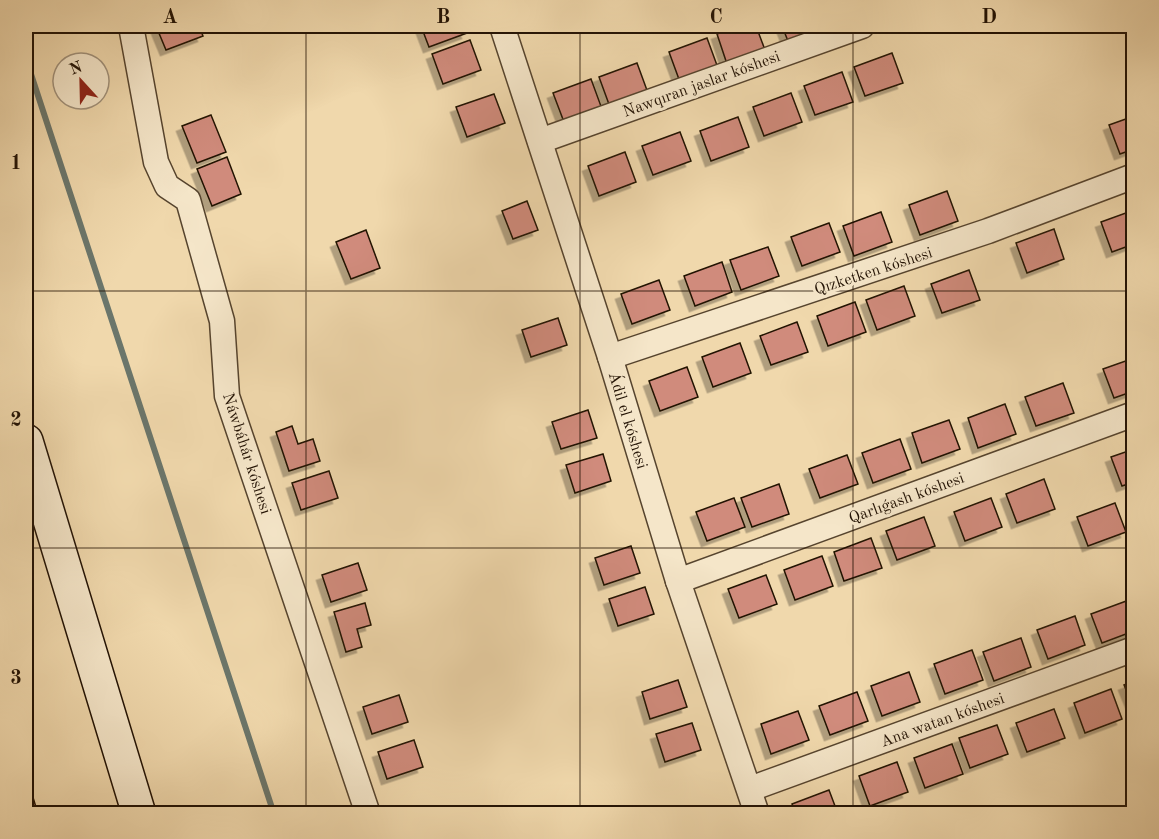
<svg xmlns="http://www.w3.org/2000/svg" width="1159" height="839" font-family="'Old Standard TT',serif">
<defs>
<filter id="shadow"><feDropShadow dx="-5.5" dy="5.5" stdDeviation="0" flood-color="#0004"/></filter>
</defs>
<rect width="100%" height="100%" fill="#f0d8ac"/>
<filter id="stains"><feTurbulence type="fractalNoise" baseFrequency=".00333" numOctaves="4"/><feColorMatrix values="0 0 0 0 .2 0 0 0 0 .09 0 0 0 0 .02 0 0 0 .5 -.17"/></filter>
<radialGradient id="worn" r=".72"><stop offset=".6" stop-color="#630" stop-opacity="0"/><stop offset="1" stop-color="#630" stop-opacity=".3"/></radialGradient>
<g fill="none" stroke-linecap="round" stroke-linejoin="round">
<!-- stream -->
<polyline stroke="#6b766b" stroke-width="6" points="26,59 274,814"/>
</g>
<!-- building -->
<g fill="#d08b7c" stroke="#221204" stroke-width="1.5" filter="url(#shadow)">
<polygon points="156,26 199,26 203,36 166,50"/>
<polygon points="421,26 464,26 467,33 429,47"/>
<polygon points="740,26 756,26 765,50 727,64 717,34"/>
<polygon points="782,26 825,26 826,27 788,41"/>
<polygon points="707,38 718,68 680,82 669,52"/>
<polygon points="470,40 481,70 443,84 432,54"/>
<polygon points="892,53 903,83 865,96 854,67"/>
<polygon points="637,63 648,93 610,107 599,77"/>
<polygon points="842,72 853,102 815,115 804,86"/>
<polygon points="591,79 602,109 564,122 553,93"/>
<polygon points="791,93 802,122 764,136 753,107"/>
<polygon points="494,94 505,123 467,137 456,107"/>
<polygon points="211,115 226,152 197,163 182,126"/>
<polygon points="1134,116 1134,149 1120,154 1109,125"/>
<polygon points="738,117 749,147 711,161 700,131"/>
<polygon points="680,132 691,161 653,175 642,146"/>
<polygon points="625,152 636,182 599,196 588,166"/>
<polygon points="227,157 241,194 212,206 197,169"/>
<polygon points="947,191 958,221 920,235 909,205"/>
<polygon points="527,201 538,230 513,239 502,211"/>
<polygon points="1134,210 1134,244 1112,252 1101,222"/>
<polygon points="881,212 892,242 854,256 843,226"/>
<polygon points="829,223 840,252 802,266 791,237"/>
<polygon points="1054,229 1064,259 1027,273 1016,243"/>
<polygon points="366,230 380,268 351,279 336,242"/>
<polygon points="768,247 779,276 741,290 730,260"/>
<polygon points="722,262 732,292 695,306 684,276"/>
<polygon points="969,270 980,300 942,313 931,284"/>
<polygon points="659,280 670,310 632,324 621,294"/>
<polygon points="904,286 915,316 877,330 866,300"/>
<polygon points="855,302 866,332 828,346 817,316"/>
<polygon points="558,318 567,345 531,357 522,330"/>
<polygon points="797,322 808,352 771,365 760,336"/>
<polygon points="740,343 751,373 713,387 702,357"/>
<polygon points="1134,358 1134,391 1114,398 1103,369"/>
<polygon points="687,367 698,397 660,411 649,381"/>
<polygon points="1063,383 1074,413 1036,426 1025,397"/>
<polygon points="1005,404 1016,434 978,448 968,418"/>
<polygon points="588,410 597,438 561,449 552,422"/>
<polygon points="949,420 960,449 922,463 912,433"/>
<polygon points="292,426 298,444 313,439 320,461 289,471 276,432"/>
<polygon points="900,439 911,469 873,483 862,453"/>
<polygon points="1134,449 1134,482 1122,486 1111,457"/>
<polygon points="603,454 611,481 575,493 566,465"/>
<polygon points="847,455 858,484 820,498 809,469"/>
<polygon points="329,471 338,498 301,510 292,483"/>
<polygon points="1044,479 1055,509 1017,523 1006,494"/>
<polygon points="779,484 789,514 752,527 741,498"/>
<polygon points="734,498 745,527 707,541 696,512"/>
<polygon points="991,498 1002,527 965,541 954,512"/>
<polygon points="1115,503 1126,532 1088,546 1077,517"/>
<polygon points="924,517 935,546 897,560 886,531"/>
<polygon points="871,538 882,568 844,581 834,552"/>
<polygon points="631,546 640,573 604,585 595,558"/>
<polygon points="822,556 833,586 795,600 784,570"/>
<polygon points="358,563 367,590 331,602 322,575"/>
<polygon points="766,575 777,604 739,618 728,589"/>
<polygon points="645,587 654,614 618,626 609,599"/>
<polygon points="1129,600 1134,613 1134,631 1102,643 1091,614"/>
<polygon points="365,603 371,625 357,629 362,647 346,652 334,612"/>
<polygon points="1075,616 1085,645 1048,659 1037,630"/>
<polygon points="1021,638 1031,667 994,681 983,652"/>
<polygon points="972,650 983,680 945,694 934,664"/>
<polygon points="909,672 920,702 882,716 871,686"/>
<polygon points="678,680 687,707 650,719 642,692"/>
<polygon points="1134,681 1134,709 1124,685"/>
<polygon points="1111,689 1122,719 1085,733 1074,703"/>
<polygon points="857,692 868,721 830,735 819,706"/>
<polygon points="399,695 408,722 372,734 363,707"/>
<polygon points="1054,709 1065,738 1027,752 1016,723"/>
<polygon points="798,711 809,740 771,754 761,724"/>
<polygon points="692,723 701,750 665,762 656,734"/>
<polygon points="997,725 1008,754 970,768 959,738"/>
<polygon points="414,740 423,767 387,779 378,752"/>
<polygon points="952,744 963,774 925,788 914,758"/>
<polygon points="897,762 908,792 870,806 859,776"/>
<polygon points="26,774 38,814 26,814"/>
<polygon points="829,790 838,814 795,814 792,804"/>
</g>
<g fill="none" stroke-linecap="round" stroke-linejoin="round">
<!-- street casing -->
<g stroke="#56442e" stroke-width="27">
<g id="street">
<polyline points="131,26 156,162 167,186 188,200 222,321 227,396 368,814"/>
<polyline points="502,26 610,357 678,581 757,814"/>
<polyline points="540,141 862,26"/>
<polyline points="610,357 988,231 1134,176"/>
<polyline points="678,581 1134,414"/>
<polyline points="750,789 1134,649"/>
</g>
</g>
<!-- secondary casing -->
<g stroke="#221204" stroke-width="36">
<polyline id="secondary" points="26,441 139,814"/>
</g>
<!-- street -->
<use href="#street" stroke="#f5e6c9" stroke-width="24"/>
<!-- secondary -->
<use href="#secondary" stroke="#f5e6c9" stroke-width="33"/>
</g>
<!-- grid -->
<path fill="none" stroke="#221204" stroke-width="1.5" stroke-opacity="0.55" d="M 306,26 L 306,814M 580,26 L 580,814M 853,26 L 853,814M 26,291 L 1134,291M 26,548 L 1134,548"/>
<g text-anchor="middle" stroke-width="6" stroke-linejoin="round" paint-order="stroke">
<!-- street labels -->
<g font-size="16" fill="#221204" stroke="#f5e6c9">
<text transform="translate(701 83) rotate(-20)" y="6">Nawqıran jaslar kóshesi</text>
<text transform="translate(873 270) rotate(-18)" y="6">Qızketken kóshesi</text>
<text transform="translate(629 420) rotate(73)" y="6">Ádil el kóshesi</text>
<text transform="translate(248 453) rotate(72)" y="6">Náwbáhár kóshesi</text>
<text transform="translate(906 497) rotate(-20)" y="6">Qarlıǵash kóshesi</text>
<text transform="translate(942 719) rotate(-20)" y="6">Ana watan kóshesi</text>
</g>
</g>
<!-- margin -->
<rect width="1159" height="839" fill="none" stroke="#f0d8ac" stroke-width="66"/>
<!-- north arrow -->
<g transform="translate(81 81) rotate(338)"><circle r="28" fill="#f5e6c9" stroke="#a1917a" stroke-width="1.5"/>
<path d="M0-4.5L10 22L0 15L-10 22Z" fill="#8f2418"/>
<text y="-9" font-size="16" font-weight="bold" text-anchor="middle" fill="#221204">N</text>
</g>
<rect x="33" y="33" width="1093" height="773" fill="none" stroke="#221204" stroke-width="2"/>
<g font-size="20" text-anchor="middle" font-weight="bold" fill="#221204">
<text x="170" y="23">A</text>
<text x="443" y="23">B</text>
<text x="716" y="23">C</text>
<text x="989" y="23">D</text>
<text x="16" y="169">1</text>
<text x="16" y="426">2</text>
<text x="16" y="684">3</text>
</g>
<rect width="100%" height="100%" filter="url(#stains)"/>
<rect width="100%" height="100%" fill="url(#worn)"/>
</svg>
